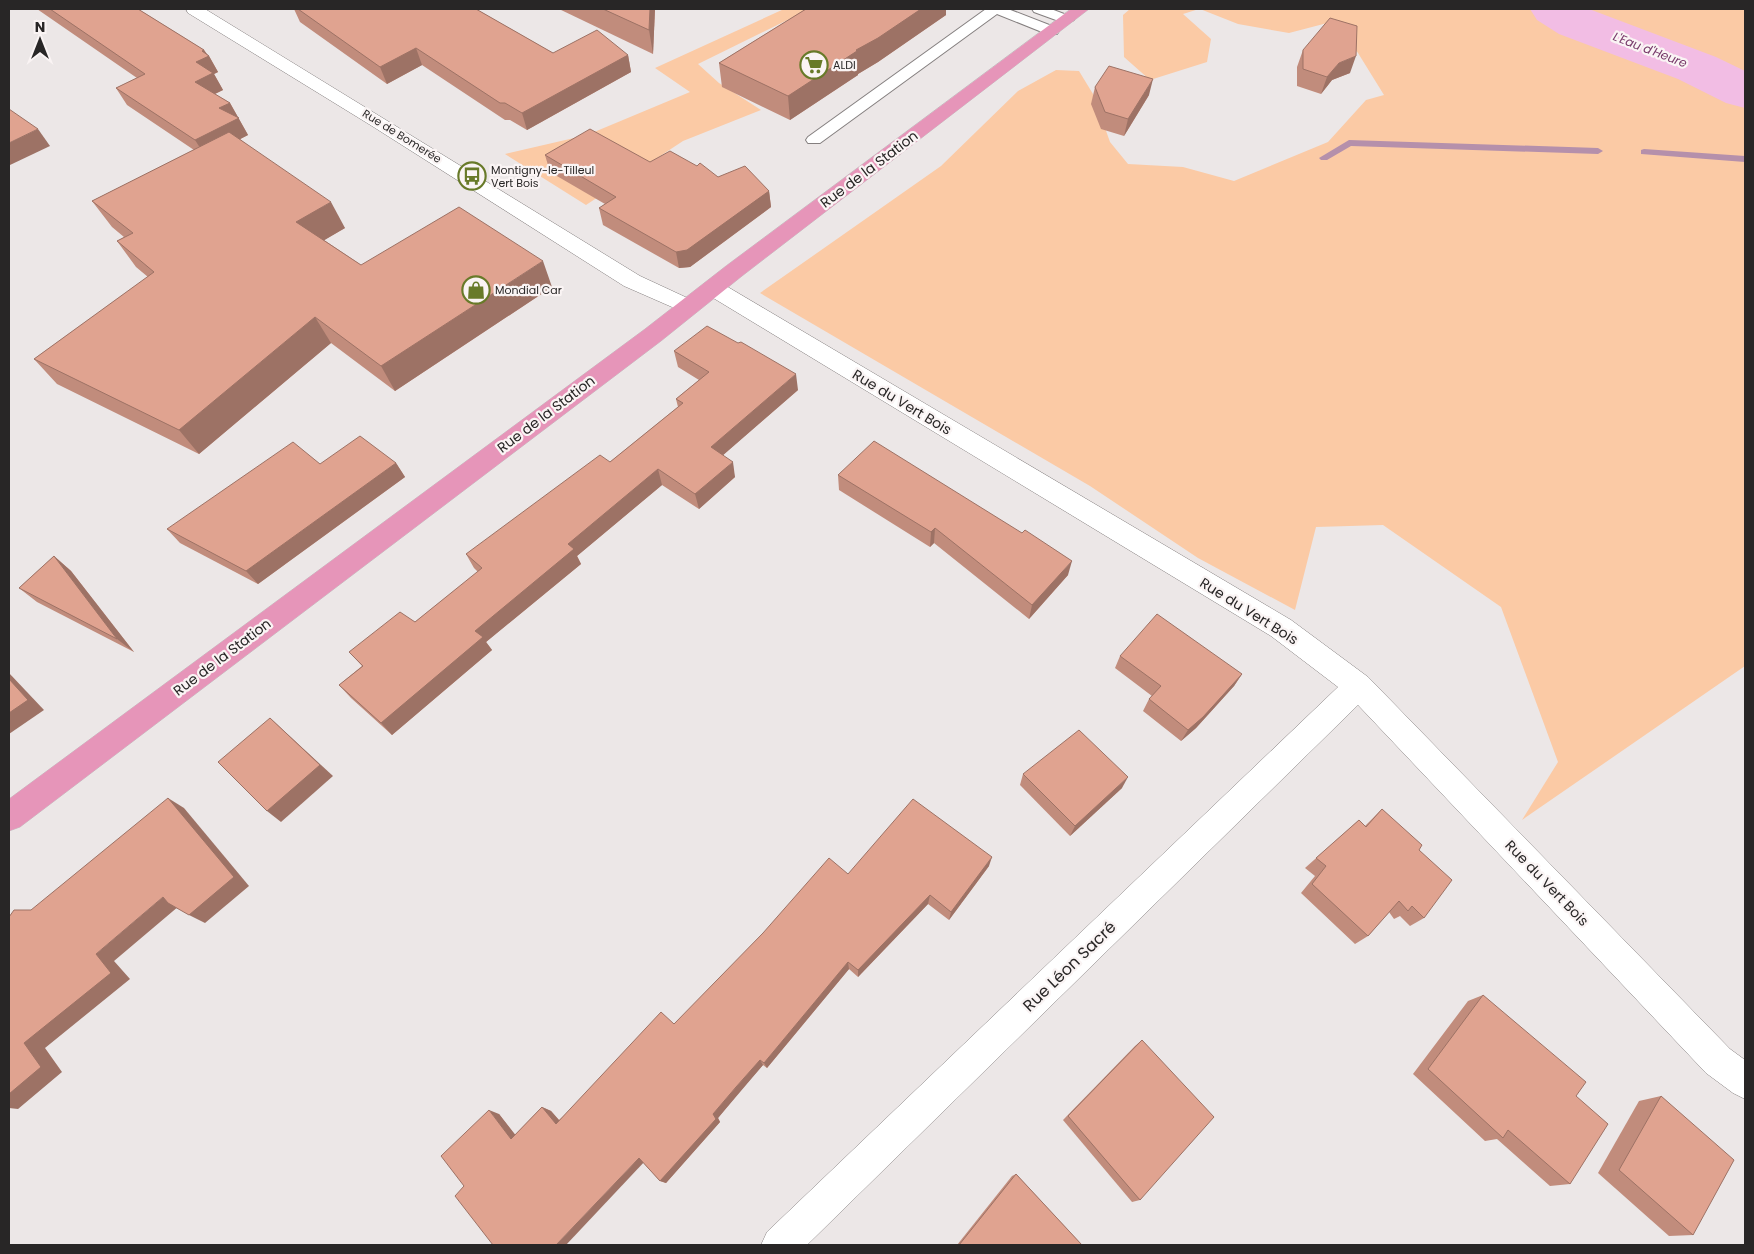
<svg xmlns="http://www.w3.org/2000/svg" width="1754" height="1254" font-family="Poppins,sans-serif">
<rect width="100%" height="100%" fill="#ece7e7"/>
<!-- green -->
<g fill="#fbcaa5">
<polygon points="784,9 810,9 698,64 719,83 761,110 683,141 586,205 505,154 587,135 690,92 655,68"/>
<polygon points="1130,9 1199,9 1183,14 1211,39 1207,62 1150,80 1124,57 1123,15"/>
<polygon points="1200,9 1745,9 1745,666 1522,820 1558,762 1501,607 1383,525 1316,527 1295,610 1198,558 1090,486 760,293 941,166 1018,91 1056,70 1079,71 1093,94 1110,142 1128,164 1183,167 1234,181 1328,142 1366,100 1384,95 1358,53 1335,21 1289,33 1238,24"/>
</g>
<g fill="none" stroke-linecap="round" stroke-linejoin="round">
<!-- stream -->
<g fill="#b590ab" fill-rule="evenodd">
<polygon points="1349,140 1598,148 1603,151 1598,154 1351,146 1327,160 1321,160 1319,158"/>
<polygon points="1644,149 1745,156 1745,162 1641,154 1641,150"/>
</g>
<!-- river -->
<polygon fill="#f2bde4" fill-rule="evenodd" points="1530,9 1589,9 1716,57 1745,71 1745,108 1726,103 1678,79 1559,34 1537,20"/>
<!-- lane casing -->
<g stroke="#847f7f" stroke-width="2">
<g id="lane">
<polygon points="986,9 1008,9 1057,28 1059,31 1057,34 1047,34 997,14 820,143 808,143 806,140 808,137"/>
<polygon points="1032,9 1051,9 1072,17 1074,20 1067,24 1034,12"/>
</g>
</g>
<!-- street casing -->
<g stroke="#847f7f" stroke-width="1">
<polygon id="street" points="713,281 721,283 1291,620 1368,677 1730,1049 1745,1060 1745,1099 1733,1093 1706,1073 1358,705 807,1245 761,1245 767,1232 1338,687 1271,636 705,293 702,288 705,283"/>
</g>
<!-- secondary casing -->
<g stroke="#847f7f" stroke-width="1">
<polygon id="secondary" points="186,9 205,9 640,276 696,302 699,307 696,312 688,314 624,286 372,126 188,13"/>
</g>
<!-- primary casing -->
<g stroke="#c3c2c2" stroke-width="1">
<polygon id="primary" points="1071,9 1089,9 742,276 661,341 20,827 9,831 9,799 645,329 726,266"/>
</g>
<!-- lane -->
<use href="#lane" fill="#fff" fill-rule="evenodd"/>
<!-- street -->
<use href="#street" fill="#fff" fill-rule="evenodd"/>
<!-- secondary -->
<use href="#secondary" fill="#fff" fill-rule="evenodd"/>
<!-- primary -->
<use href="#primary" fill="#e695b9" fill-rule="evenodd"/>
</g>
<!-- wall -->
<g fill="#c18c7c">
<polygon points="37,9 138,9 204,50 207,54 209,56 218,72 214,74 223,90 215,94 230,103 248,135 240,139 345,228 324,240 361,265 552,287 395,391 331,343 199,454 57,384 34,359 148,277 136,267 117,241 124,237 112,227 92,201 194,150 127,105 116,88 137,78"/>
<polygon points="294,9 476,9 553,53 628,55 631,72 527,130 510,120 505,120 422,65 387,84 300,22"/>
<polygon points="559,9 655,9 653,54"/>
<polygon points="806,9 946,9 946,15 878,62 858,74 858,75 790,120 722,87 719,63"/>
<polygon points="1303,50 1350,73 1332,80 1321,94 1297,86 1297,67"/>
<polygon points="1095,87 1149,95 1124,136 1101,129 1091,104"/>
<polygon points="545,155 650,162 718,177 769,191 771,207 690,267 679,268 603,225 599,208 605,204 550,172"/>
<polygon points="674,351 798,390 723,455 735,477 699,509 662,485 577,556 581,564 486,642 492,650 392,735 351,698 339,685 362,666 349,652 415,622 478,572 474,568 466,554 610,462 678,407 676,399 699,380 678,367"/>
<polygon points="396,463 405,477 258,584 180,543 167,529 320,464"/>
<polygon points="838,475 1022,533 1068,575 1029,619 934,543 930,547 839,490"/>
<polygon points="54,556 71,571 134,652 37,602 19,588"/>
<polygon points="1120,656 1242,674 1234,686 1196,728 1181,741 1143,711 1149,699 1152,696 1115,668"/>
<polygon points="1023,774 1122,788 1070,836 1020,785"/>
<polygon points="1382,809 1419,850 1424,918 1410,926 1400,916 1394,919 1389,912 1368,936 1355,944 1301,893 1315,876 1305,868 1359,820 1365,826"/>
<polygon points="989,866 949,920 928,904 858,977 849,969 767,1068 763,1065 740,1091 718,1118 720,1122 666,1183 660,1181 643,1162 464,1186 499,1114 515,1135 542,1107 551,1111 559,1120 674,1024 848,874"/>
<polygon points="1483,995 1576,1096 1570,1184 1550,1186 1497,1139 1485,1141 1413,1074 1468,1001"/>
<polygon points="1142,1040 1140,1200 1132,1202 1063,1120 1135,1046"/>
<polygon points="1661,1096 1693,1235 1669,1236 1598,1173 1639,1101"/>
<polygon points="1016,1174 1082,1245 957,1245 1012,1176"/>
</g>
<!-- shaded-wall -->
<g fill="#9d7265">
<polygon points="650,9 655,9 653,54 649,30"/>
<polygon points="921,9 946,9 946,15 878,62 858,74 858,75 790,120 788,96 856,50"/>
<polygon points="416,48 422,65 387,84 380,67"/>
<polygon points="204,50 208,56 209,56 218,72 214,74 223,90 204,99 195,82 196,62 202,51"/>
<polygon points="628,55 631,72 527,130 522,113"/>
<polygon points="1356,56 1350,73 1332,80 1321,94 1327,77 1339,63"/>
<polygon points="1153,79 1149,95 1124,136 1128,119"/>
<polygon points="230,103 248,135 206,157 195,140 219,108"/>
<polygon points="38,129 50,146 10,165 9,163 9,143"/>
<polygon points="769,191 771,207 690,267 679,268 676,252"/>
<polygon points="331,202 345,228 311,248 296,222"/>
<polygon points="543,261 552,287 395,391 381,366"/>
<polygon points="315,317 331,343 199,454 179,430"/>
<polygon points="796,374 798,390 714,463 711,447"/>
<polygon points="733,462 735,477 699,509 695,494"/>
<polygon points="396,463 405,477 258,584 246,571"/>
<polygon points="658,469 662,485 577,556 581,564 486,642 492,650 392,735 381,723 475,631 568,544"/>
<polygon points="935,528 934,543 930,547 931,532"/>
<polygon points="54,556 71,571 134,652 117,639"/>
<polygon points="1072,561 1068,575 1029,619 1032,605"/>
<polygon points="9,673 44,710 9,734"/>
<polygon points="1242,674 1234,686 1196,728 1181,741 1188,730"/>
<polygon points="270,718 333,776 281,822 267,811"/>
<polygon points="1128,777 1122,788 1070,836 1075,826"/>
<polygon points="168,798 184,808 249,886 205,923 189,915"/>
<polygon points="992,857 989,866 949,920 951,912"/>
<polygon points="930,895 928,904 858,977 858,970"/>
<polygon points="163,897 179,906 114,961 130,979 45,1048 62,1072 18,1109 9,1108 9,1094 24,1043 96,954"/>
<polygon points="848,962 849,969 767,1068 764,1063"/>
<polygon points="760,1060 763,1065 718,1118 720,1122 666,1183 660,1181 713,1114"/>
<polygon points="542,1107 551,1111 565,1127 556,1124"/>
<polygon points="489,1110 499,1114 521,1142 511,1139"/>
<polygon points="639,1158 646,1160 566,1245 556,1245"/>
</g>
<!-- building -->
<g fill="#e0a390" stroke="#9d7265">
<polygon points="50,9 138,9 204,50 202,51 209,56 196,62 213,73 195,82 230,103 219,108 239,118 195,140 116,88 145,74"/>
<polygon points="298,9 476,9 553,53 597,30 628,55 522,113 505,103 500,103 416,48 380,67"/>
<polygon points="603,9 650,9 649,30"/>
<polygon points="806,9 921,9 878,38 856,50 857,51 788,96 719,63"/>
<polygon points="1330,18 1357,26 1356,56 1339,63 1327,77 1303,69 1303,50"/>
<polygon points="1109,66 1153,79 1128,119 1105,112 1095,87"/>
<polygon points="9,109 38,129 9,143"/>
<polygon points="590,129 650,162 670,151 697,166 700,163 718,177 745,166 769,191 687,250 676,252 599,208 616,197 545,155"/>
<polygon points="229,132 331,202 296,222 361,265 459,207 543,261 381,366 315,317 179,430 34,359 154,272 117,241 133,233 92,201"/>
<polygon points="707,326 738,343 741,342 796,374 711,447 733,462 695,494 658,469 568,544 574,549 475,631 483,637 381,723 339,685 363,666 349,652 400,612 415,622 482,568 466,554 600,455 610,462 683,403 676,399 709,372 674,351"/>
<polygon points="360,436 396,463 246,571 167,529 293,442 320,464"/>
<polygon points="874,441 1022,533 1025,530 1072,561 1032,605 935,528 931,532 838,475"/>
<polygon points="54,556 117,639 19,588"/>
<polygon points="1157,614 1242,674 1203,717 1188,730 1149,699 1161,686 1120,656"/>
<polygon points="9,679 28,700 9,713"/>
<polygon points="270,718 320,765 267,811 218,762"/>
<polygon points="1079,730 1128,777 1075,826 1023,774"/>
<polygon points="168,798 234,877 189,915 168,903 163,897 96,954 111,973 24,1043 41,1067 9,1094 9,917 14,910 31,910"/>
<polygon points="913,799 992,857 951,912 930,895 858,970 848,962 764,1063 760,1060 736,1087 713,1114 716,1119 660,1181 639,1158 556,1245 493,1245 455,1196 464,1186 441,1156 489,1110 511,1139 542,1107 556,1124 661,1012 674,1024 763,933 829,858 848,874"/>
<polygon points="1382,809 1422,845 1419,850 1452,880 1424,918 1412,906 1408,911 1399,901 1368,936 1312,884 1326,866 1316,858 1359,820 1366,827"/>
<polygon points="1483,995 1586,1082 1576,1096 1608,1124 1570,1184 1508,1130 1503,1138 1428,1069"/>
<polygon points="1142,1040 1214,1117 1140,1200 1068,1116"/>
<polygon points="1661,1096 1734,1160 1693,1235 1619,1170"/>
<polygon points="1016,1174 1082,1245 959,1245"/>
</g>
<!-- icons -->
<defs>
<g id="supermarket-ring" transform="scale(1.4375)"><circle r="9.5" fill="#faf4f4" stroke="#687a29" stroke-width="1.5"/><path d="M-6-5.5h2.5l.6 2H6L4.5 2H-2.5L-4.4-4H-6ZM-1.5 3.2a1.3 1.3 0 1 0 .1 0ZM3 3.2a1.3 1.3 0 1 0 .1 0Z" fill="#687a29"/></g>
<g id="bus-ring" transform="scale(1.4375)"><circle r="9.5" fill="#faf4f4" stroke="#687a29" stroke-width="1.5"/><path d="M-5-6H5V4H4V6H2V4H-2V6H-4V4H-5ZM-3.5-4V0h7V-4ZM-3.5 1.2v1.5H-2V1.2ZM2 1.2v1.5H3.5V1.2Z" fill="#687a29"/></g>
<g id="shop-ring" transform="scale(1.4375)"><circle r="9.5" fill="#faf4f4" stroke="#687a29" stroke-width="1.5"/><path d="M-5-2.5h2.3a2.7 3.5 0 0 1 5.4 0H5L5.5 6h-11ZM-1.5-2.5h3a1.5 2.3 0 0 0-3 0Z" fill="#687a29"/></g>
</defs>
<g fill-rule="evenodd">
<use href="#supermarket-ring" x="814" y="65"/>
<use href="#bus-ring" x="472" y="176"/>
<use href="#shop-ring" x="476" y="290"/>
</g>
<g text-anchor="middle" stroke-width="4.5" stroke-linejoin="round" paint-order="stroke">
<!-- far-poi labels -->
<g font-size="11" fill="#282626" stroke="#faf4f4" text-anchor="start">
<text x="833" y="69">ALDI</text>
<text x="491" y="174">Montigny-le-Tilleul<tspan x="491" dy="13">Vert Bois</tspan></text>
<text x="495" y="294">Mondial Car</text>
</g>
<!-- far-street labels -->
<g font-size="11" fill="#282626" stroke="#faf4f4">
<text transform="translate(402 136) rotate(32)" y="4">Rue de Bomerée</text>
</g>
<!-- far-water labels -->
<g font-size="12" font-style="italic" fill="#783a6b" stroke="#faf4f4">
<text transform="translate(1650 50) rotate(21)" y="4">L'Eau d'Heure</text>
</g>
<!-- street labels -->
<g font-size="14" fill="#282626" stroke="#faf4f4">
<text transform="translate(869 169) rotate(-37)" y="5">Rue de la Station</text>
<text transform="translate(902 402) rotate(31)" y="5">Rue du Vert Bois</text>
<text transform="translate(546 414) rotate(-37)" y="5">Rue de la Station</text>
<text transform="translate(1249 611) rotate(32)" y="5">Rue du Vert Bois</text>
<text transform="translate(222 657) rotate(-37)" y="5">Rue de la Station</text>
<text transform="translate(1547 883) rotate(46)" y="5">Rue du Vert Bois</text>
</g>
<!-- near-street labels -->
<g font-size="16" fill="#282626" stroke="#faf4f4">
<text transform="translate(1069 966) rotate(-44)" y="6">Rue Léon Sacré</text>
</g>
</g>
<!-- border -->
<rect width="1754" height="1254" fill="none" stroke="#282626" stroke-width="20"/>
<!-- north arrow -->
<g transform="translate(40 40)" stroke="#faf4f4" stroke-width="4" paint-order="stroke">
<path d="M0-4L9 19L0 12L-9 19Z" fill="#282626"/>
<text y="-8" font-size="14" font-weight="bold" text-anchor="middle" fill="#282626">N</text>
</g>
</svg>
